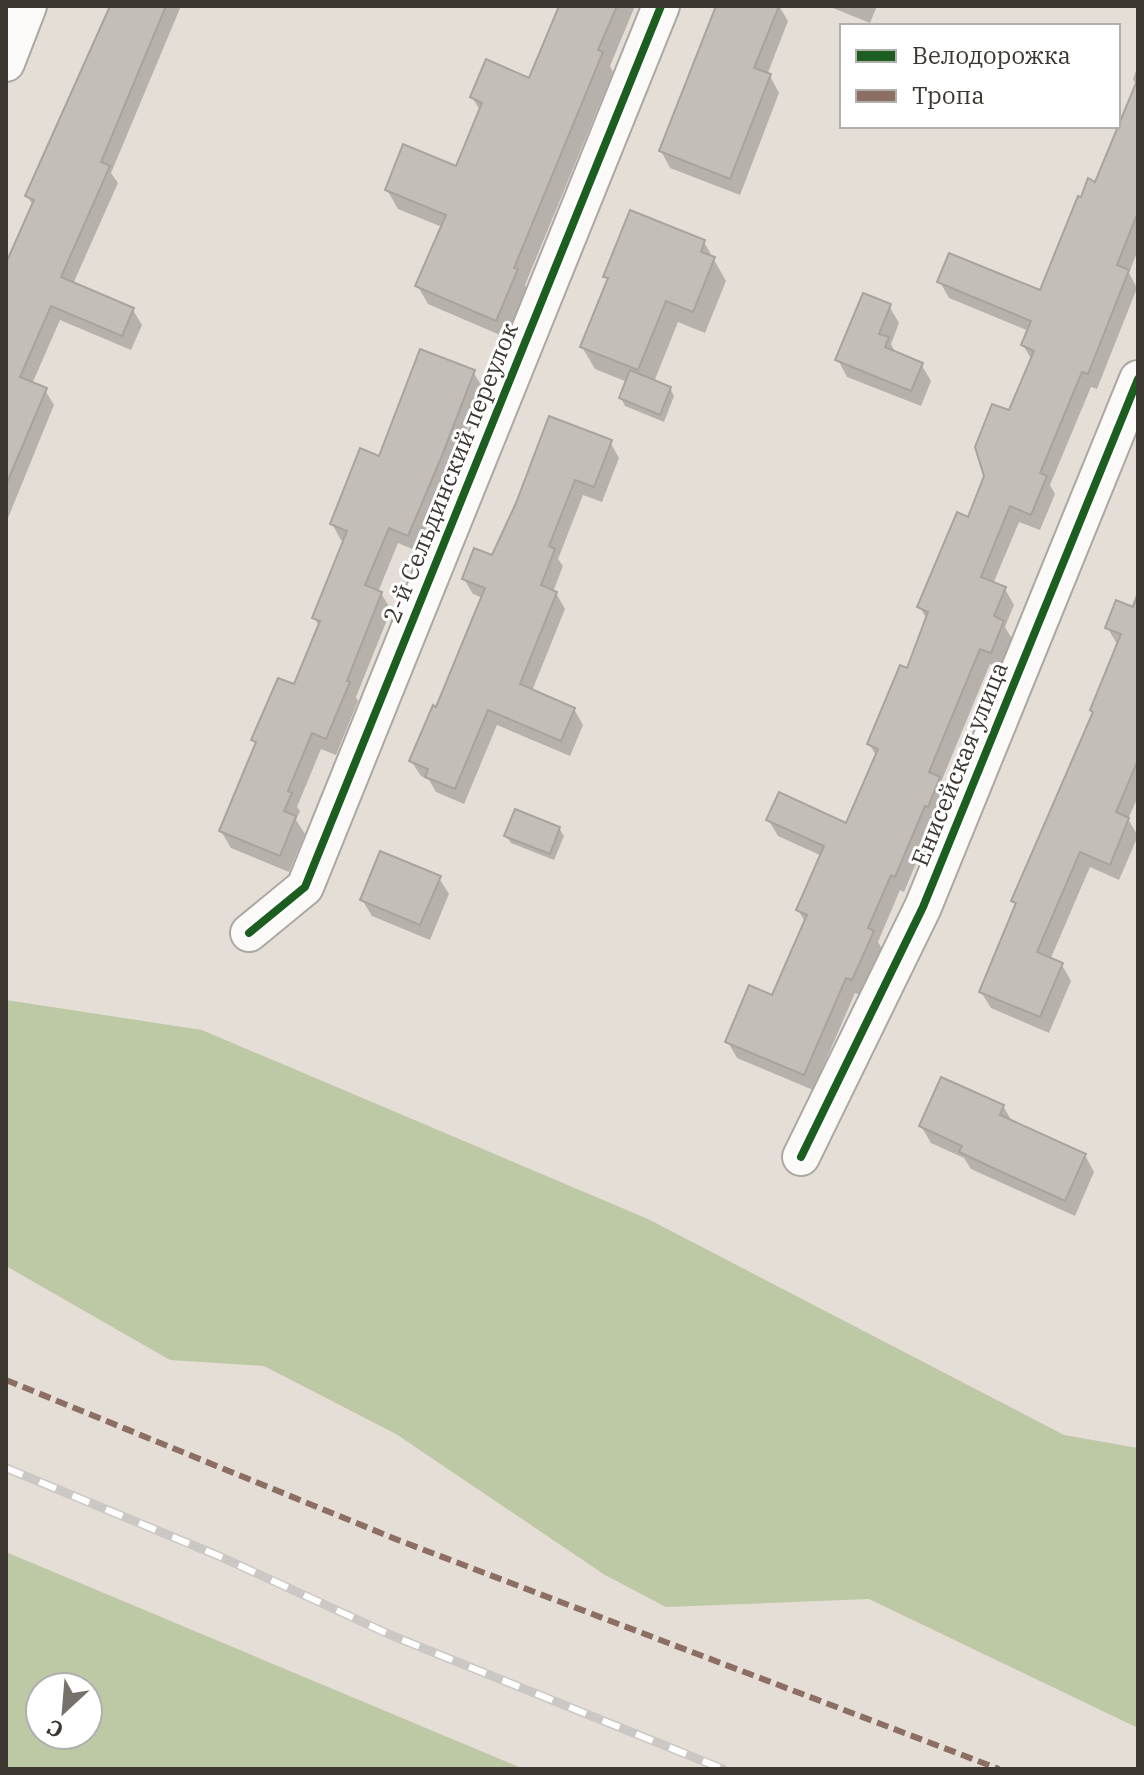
<svg xmlns="http://www.w3.org/2000/svg" width="1144" height="1775" font-family="'IBM Plex Serif',serif">
<rect width="100%" height="100%" fill="#e5ded6"/>
<!-- forest -->
<g fill="#bdc8a4" fill-rule="evenodd">
<polygon points="6,1000 202,1030 648,1219 1064,1435 1138,1448 1138,1728 869,1599 666,1607 605,1575 396,1434 264,1366 170,1360 6,1266"/>
<path d="M 6,1552 L 524,1769 L 6,1769 ZM 40,1687 L 88,1687 L 88,1735 L 40,1735 Z"/>
</g>
<!-- shadow -->
<g fill="#0003">
<polygon points="112,6 181,6 111,173 118,183 73,284 133,310 142,325 131,350 60,320 32,384 45,390 54,405 8,518 6,517 6,270 34,207 27,196"/>
<polygon points="561,6 635,6 610,66 613,72 525,285 528,290 507,338 428,304 417,285 442,227 398,209 387,190 458,168 481,112 472,97 530,80"/>
<polygon points="719,6 779,6 788,21 767,75 770,76 779,93 740,195 670,168 661,151"/>
<polygon points="828,6 877,6 870,23"/>
<polygon points="1138,65 1138,250 1129,273 1137,288 1097,389 1091,387 1050,485 1055,494 1040,530 1019,522 993,584 1005,589 1014,605 1005,627 1012,639 1000,668 990,664 941,782 948,795 937,822 934,821 904,892 900,890 878,942 882,949 861,995 855,993 813,1090 737,1058 728,1042 773,998 806,923 798,910 822,856 778,836 768,819 847,825 877,757 869,744 908,671 927,620 920,607 969,519 1032,360 1023,345 1029,331 949,298 940,282 1041,293 1096,185 1137,86 1133,79"/>
<polygon points="704,242 726,281 705,333 678,322 654,382 670,388 674,396 664,422 625,406 621,398 627,382 595,369 582,347 608,281 606,277"/>
<polygon points="889,306 899,323 891,344 896,354 921,364 931,381 921,406 847,377 838,360"/>
<polygon points="473,372 483,388 449,476 417,551 398,543 378,592 381,593 391,610 356,697 358,701 336,755 321,749 297,807 300,811 296,820 305,834 289,872 231,848 221,831 257,746 253,740 295,687 320,627 314,618 345,542 341,540 332,524 380,458"/>
<polygon points="610,442 619,458 602,502 583,495 558,559 563,566 553,592 556,593 565,609 532,691 574,709 583,725 570,756 497,725 464,804 436,792 429,780 421,776 411,761 437,709 483,598 473,594 464,579 494,557"/>
<polygon points="1138,589 1138,797 1128,819 1138,836 1119,880 1090,867 1050,960 1062,965 1071,981 1049,1033 991,1008 981,992 1017,906 1014,901 1094,714 1092,710 1119,645 1117,644 1107,627 1131,608"/>
<polygon points="559,828 564,836 554,860 511,843 506,836"/>
<polygon points="439,878 449,894 430,940 372,916 362,900"/>
<polygon points="1003,1106 1013,1123 1085,1155 1094,1172 1075,1216 971,1169 964,1158 931,1143 921,1126"/>
</g>
<!-- building -->
<g fill="#c4beb8" stroke="#a8a39d" stroke-width="2">
<polygon points="110,6 166,6 101,162 110,166 61,277 134,308 122,336 51,306 20,377 47,388 6,485 6,263 34,200 25,196"/>
<polygon points="559,6 617,6 598,50 603,52 514,268 518,269 496,321 415,286 446,215 385,190 403,144 456,166 482,103 470,97 486,59 529,78"/>
<polygon points="716,6 779,6 754,68 771,74 730,179 659,151"/>
<polygon points="1136,83 1138,84 1138,212 1117,265 1129,270 1088,374 1082,372 1040,473 1047,476 1031,515 1010,506 981,577 1006,587 994,616 1004,621 991,653 980,649 929,772 940,777 928,807 925,806 895,877 891,875 868,928 874,931 852,980 846,978 804,1075 725,1042 749,985 772,995 807,915 796,910 824,846 766,820 779,792 846,823 878,749 867,744 900,665 907,668 928,612 917,607 957,512 968,517 984,476 975,447 992,404 1009,410 1034,351 1021,345 1031,321 937,282 949,253 1040,290 1078,196 1081,197 1088,178 1095,182"/>
<polygon points="630,210 705,240 701,252 715,257 693,312 666,301 638,370 580,347 608,278 603,277"/>
<polygon points="863,293 891,304 879,334 889,337 885,347 923,363 911,391 835,360"/>
<polygon points="420,349 475,370 441,458 408,536 389,528 365,585 382,592 347,681 350,682 326,739 312,733 288,791 292,793 284,811 296,816 280,856 219,831 256,742 251,740 278,678 294,684 320,621 312,618 347,531 330,524 360,448 379,456"/>
<polygon points="630,370 671,387 660,415 619,398"/>
<polygon points="549,416 612,440 594,487 575,480 549,546 555,549 541,585 557,592 520,684 575,708 561,741 488,710 455,789 425,777 428,769 409,761 433,705 436,707 485,588 462,579 474,548 492,555 516,503"/>
<polygon points="1138,596 1138,760 1116,812 1129,818 1110,865 1080,852 1037,952 1063,963 1040,1017 979,992 1016,903 1011,901 1093,712 1090,710 1121,634 1105,628 1116,600 1133,607"/>
<polygon points="515,809 560,827 550,854 504,836"/>
<polygon points="380,851 441,876 420,925 360,900"/>
<polygon points="941,1077 1004,1105 1000,1115 1086,1154 1065,1201 959,1152 962,1146 919,1126"/>
</g>
<g fill="none" stroke-linecap="round" stroke-linejoin="round">
<!-- minor casing -->
<g stroke="#aca7a1" stroke-width="40">
<g id="minor">
<polyline points="6,63 28,6"/>
<polyline points="249,933 305,887 661,6"/>
<polyline points="801,1157 923,907 1138,379"/>
</g>
</g>
<!-- minor -->
<use href="#minor" stroke="#fbfaf9" stroke-width="36"/>
<!-- rail casing -->
<g stroke="#cac7c5" stroke-width="9">
<polyline id="rail" points="6,1468 219,1556 393,1636 723,1769"/>
</g>
<!-- rail -->
<use href="#rail" stroke="#fff" stroke-width="6" stroke-dasharray="18" stroke-linecap="butt"/>
<!-- quiet -->
<polyline stroke="#8d6e63" stroke-width="6" stroke-dasharray="12 6" stroke-linecap="butt" points="6,1380 398,1540 999,1769"/>
<!-- cycleway casing -->
<g stroke="#fff" stroke-width="13">
<g id="cycleway">
<polyline points="249,933 305,887 661,6"/>
<polyline points="801,1157 923,907 1138,379"/>
</g>
</g>
<!-- cycleway -->
<use href="#cycleway" stroke="#1b5e20" stroke-width="8"/>
</g>
<g text-anchor="middle" stroke-width="6" stroke-linejoin="round" paint-order="stroke">
<!-- street labels -->
<g font-size="24" fill="#3c3731" stroke="#fff">
<text transform="translate(451 473) rotate(-68)" y="8">2-й Сельдинский переулок</text>
<text transform="translate(960 764) rotate(-68)" y="8">Енисейская улица</text>
</g>
</g>
<!-- border -->
<rect width="1144" height="1775" fill="none" stroke="#3c3731" stroke-width="16"/>
<!-- legend -->
<rect x="840" y="24" width="280" height="104" fill="#ffffff" stroke="#b1afad" stroke-width="2"/>
<rect x="856" y="50" width="40" height="12" fill="#1b5e20" stroke="#b1afad" stroke-width="2"/>
<text x="912" y="64" font-size="24" fill="#3c3731">Велодорожка</text>
<rect x="856" y="90" width="40" height="12" fill="#8d6e63" stroke="#b1afad" stroke-width="2"/>
<text x="912" y="104" font-size="24" fill="#3c3731">Тропа</text>
<!-- north arrow -->
<g transform="translate(64 1711) rotate(206)"><circle r="38" fill="#ffffff" stroke="#b1afad" stroke-width="2"/>
<path d="M0-6L14 30L0 20L-14 30Z" fill="#77716b"/>
<text y="-12" font-size="22" font-weight="bold" text-anchor="middle" fill="#3c3731">С</text>
</g>
</svg>
